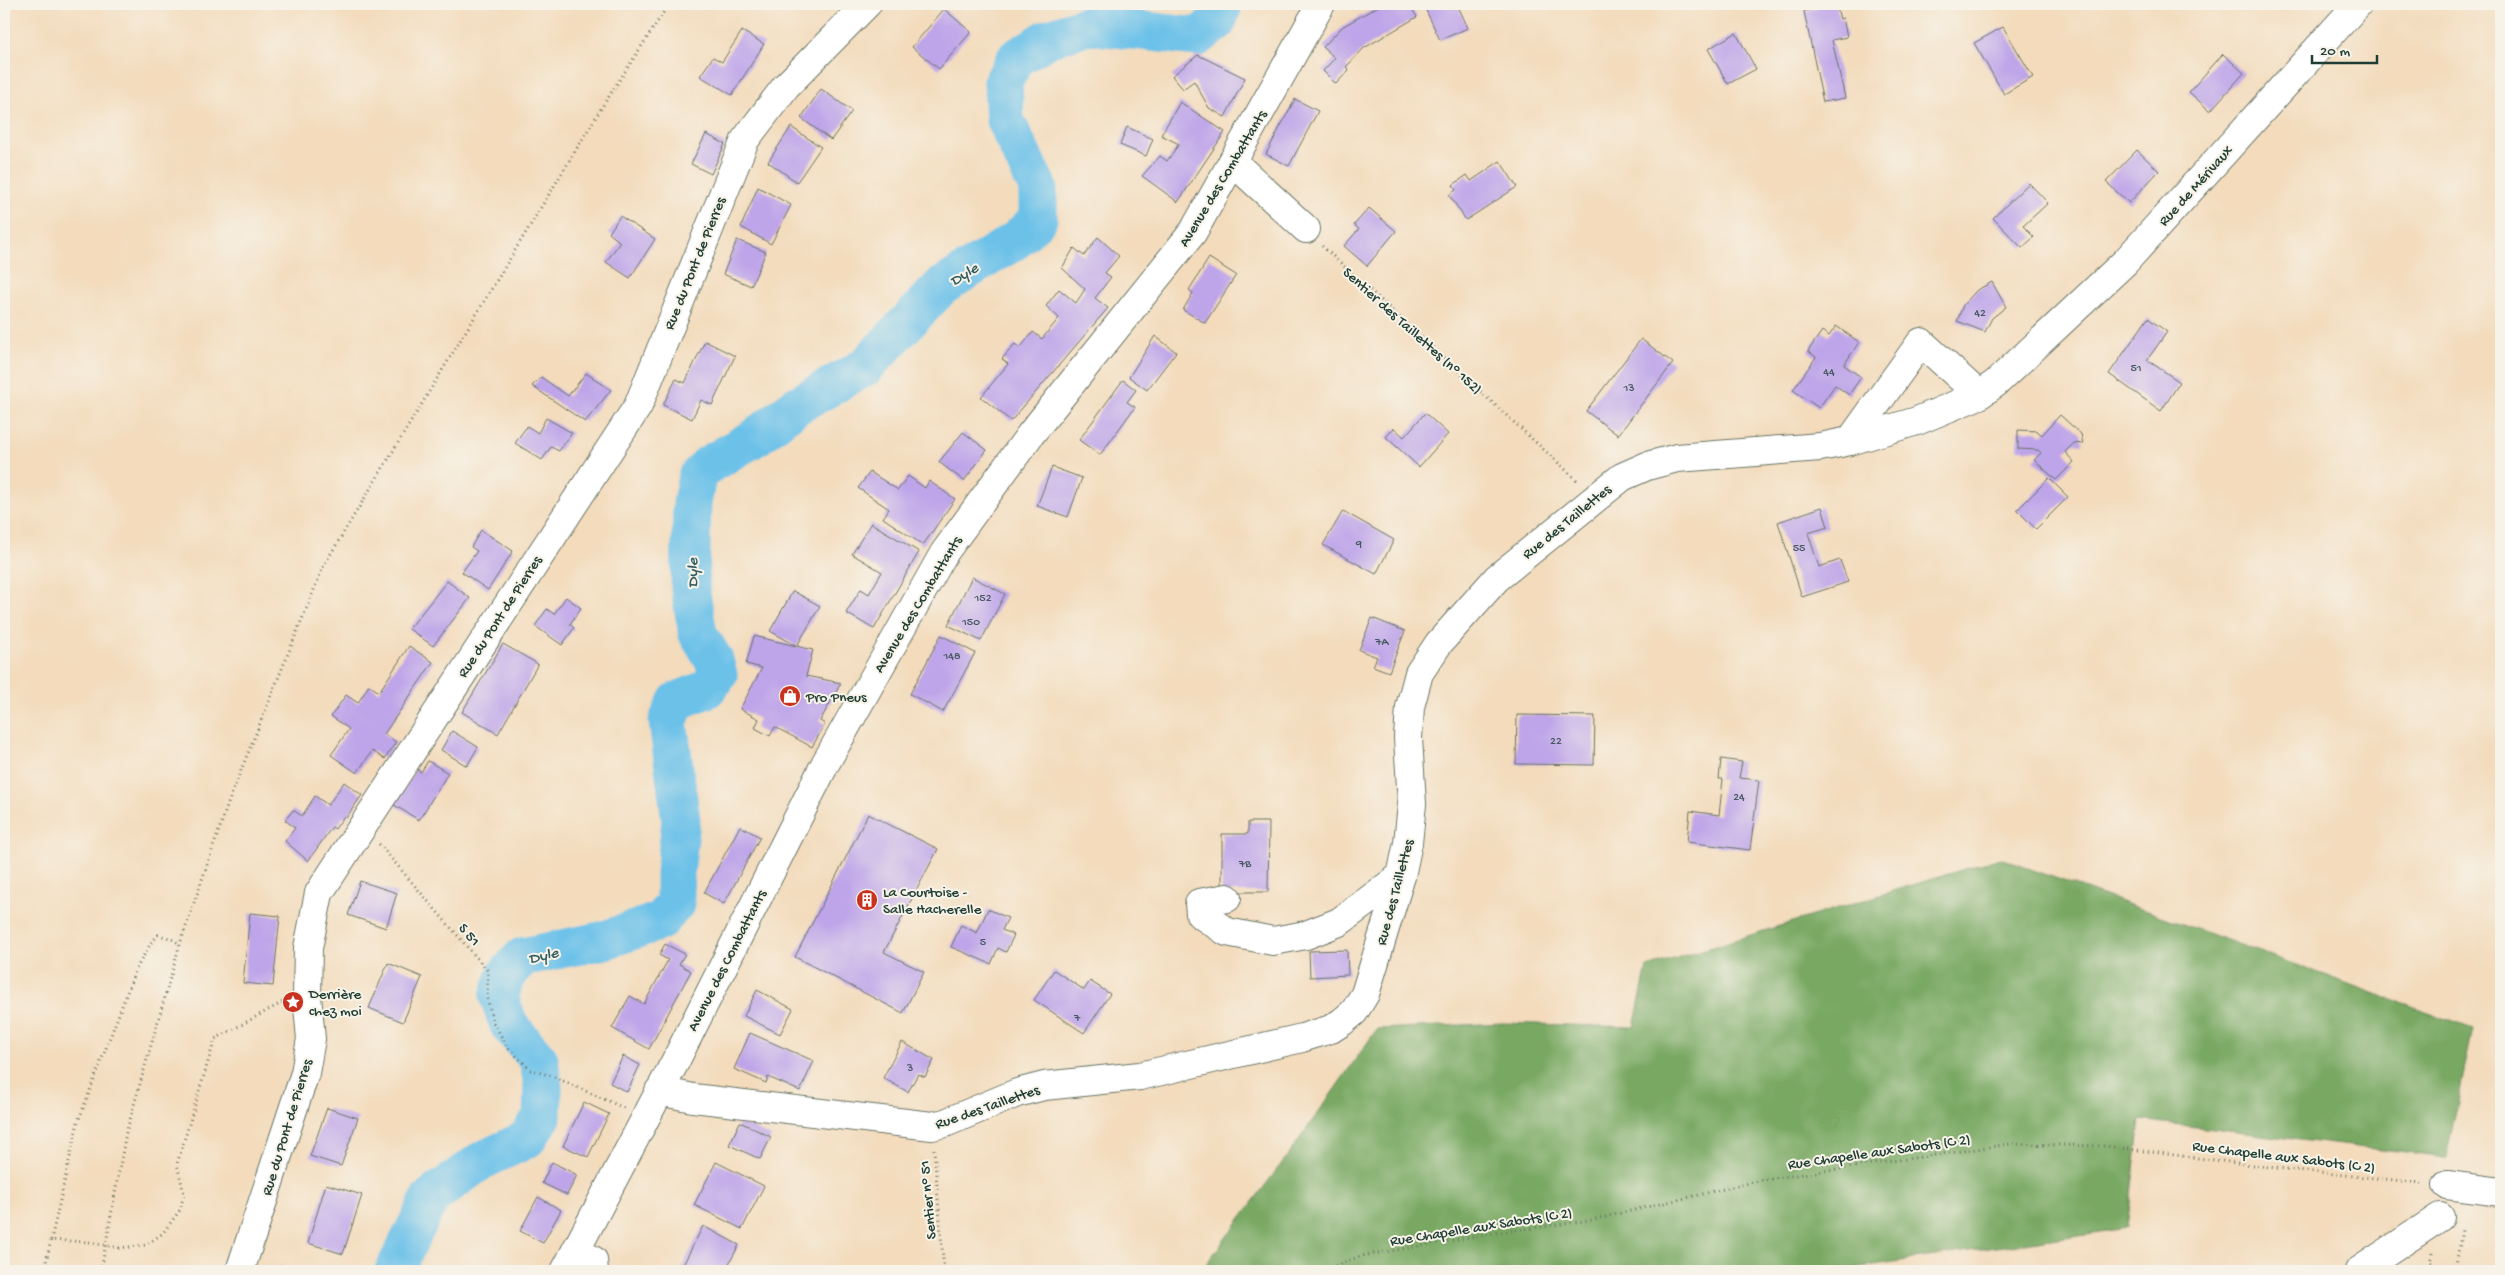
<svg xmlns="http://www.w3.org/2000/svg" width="2505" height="1275" font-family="'Gochi Hand',sans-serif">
<rect width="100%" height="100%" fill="#f7f3e8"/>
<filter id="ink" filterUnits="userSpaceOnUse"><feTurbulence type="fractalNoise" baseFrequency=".02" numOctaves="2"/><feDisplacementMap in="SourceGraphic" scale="10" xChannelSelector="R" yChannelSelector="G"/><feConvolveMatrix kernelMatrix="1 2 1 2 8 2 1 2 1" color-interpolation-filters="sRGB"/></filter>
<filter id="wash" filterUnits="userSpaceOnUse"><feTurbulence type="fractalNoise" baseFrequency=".0096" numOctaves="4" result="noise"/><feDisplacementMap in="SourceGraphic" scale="20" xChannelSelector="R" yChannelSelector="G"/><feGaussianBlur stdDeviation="1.12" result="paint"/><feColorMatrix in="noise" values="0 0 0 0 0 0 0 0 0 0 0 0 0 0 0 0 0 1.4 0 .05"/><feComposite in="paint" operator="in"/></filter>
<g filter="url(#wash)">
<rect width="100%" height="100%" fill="#f3dbbc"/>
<!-- forest -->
<polygon fill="#78a862" stroke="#4c724b" points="2000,858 2473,1029 2446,1158 2140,1120 2127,1228 1832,1271 1201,1271 1291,1151 1377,1029 1503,1023 1634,1027 1647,967"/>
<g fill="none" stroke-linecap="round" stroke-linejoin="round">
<!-- river -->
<polyline stroke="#6cc1e9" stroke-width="39" points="394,1271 431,1197 481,1161 527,1139 542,1117 543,1087 539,1060 509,1025 499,997 506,975 522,957 605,940 660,921 675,904 675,873 681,821 668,721 677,701 707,689 718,675 714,660 698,634 690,588 692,503 697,477 708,465 756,437 796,406 865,367 941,287 1016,240 1038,219 1038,188 1005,120 1003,82 1016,58 1047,39 1088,25 1198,37 1217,22 1222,8 1219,4"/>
</g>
<g id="blocks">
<!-- building -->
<g fill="#bea4e9">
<polygon points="1382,4 1409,4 1417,17 1364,48 1346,67 1349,70 1336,84 1323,71 1335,58 1323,47 1342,27"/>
<polygon points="1423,4 1457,4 1468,28 1440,40"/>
<polygon points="1815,4 1836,4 1840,19 1843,18 1847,37 1832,40 1845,98 1823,102 1804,11 1816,8"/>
<polygon points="944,9 971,32 939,69 912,47"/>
<polygon points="2003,27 2033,77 2004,94 1974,43"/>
<polygon points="742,31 764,44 732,95 700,76 713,57 722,62"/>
<polygon points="1736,33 1756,69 1728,84 1708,49"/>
<polygon points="2223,54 2244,73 2210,111 2189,92"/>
<polygon points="1198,55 1245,78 1225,117 1209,108 1194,81 1183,89 1172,76"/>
<polygon points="821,89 852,111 831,140 801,118"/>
<polygon points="1295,99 1318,111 1289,166 1266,154"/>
<polygon points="1180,102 1225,132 1178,202 1142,176 1160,156 1167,161 1179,144 1161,135"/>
<polygon points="791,127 821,147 797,182 768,162"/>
<polygon points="1127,127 1153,139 1146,156 1120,145"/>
<polygon points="706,134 725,144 711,174 691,164"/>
<polygon points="2137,150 2159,171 2129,203 2106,182"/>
<polygon points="1500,161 1517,187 1466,220 1449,195 1456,190 1453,185 1467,175 1471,181"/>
<polygon points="2029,183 2048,203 2023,226 2034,237 2022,248 1993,218"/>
<polygon points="758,187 791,205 771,244 741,227"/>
<polygon points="1369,208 1396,231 1367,266 1344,246 1359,229 1354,225"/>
<polygon points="620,216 655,239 630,278 606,262 620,242 609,233"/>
<polygon points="1098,237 1119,256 1105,273 1111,277 1095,298 1108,308 1011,421 981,397 1008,364 1002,359 1015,344 1020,348 1033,332 1042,339 1059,318 1046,306 1059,289 1076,303 1085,289 1062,268 1074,248 1084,256"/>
<polygon points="737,240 766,252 751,286 723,274"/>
<polygon points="1209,258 1236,275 1205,323 1183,310 1193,293 1189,290"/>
<polygon points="1992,282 2006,307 1992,318 1985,332 1957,321 1963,305 1977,290"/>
<polygon points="2148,318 2167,332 2147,360 2180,382 2161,411 2109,374"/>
<polygon points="1836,326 1859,342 1844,365 1861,377 1849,395 1835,385 1819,408 1793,390 1816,357 1808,351 1822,331 1829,336"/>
<polygon points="1155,336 1176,352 1147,390 1129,377"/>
<polygon points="1641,339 1673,363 1618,435 1586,411"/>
<polygon points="705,341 735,356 712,405 701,400 692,419 663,405 676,379 685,383"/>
<polygon points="586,373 611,390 585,422 532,386 541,377 568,396"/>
<polygon points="1123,380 1136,390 1127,402 1135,407 1100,455 1079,440"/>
<polygon points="1425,413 1448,434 1419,467 1386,437 1394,428 1404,437"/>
<polygon points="2060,415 2081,434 2083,444 2074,443 2065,452 2074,462 2056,480 2034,460 2041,453 2038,450 2018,449 2018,430 2037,431 2042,435"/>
<polygon points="546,418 572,433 559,451 551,447 542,460 515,443 527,426 538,433"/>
<polygon points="963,432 987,450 964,481 939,462"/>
<polygon points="1052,467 1082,478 1068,517 1037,506"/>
<polygon points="870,472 898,490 908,476 925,488 929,481 955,499 923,545 883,518 889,509 858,488"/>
<polygon points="2049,478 2068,497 2036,529 2017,510"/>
<polygon points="1822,507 1828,527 1808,533 1819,567 1840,560 1848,582 1802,597 1778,522"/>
<polygon points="1343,511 1394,540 1376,574 1323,545"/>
<polygon points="871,523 919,552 874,629 846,613 861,589 869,594 882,572 852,554"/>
<polygon points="481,530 513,551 488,590 462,572 477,551 471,547"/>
<polygon points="972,577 1005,594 981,641 948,625"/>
<polygon points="447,581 470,598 433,646 409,629"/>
<polygon points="793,591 820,606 797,646 770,631"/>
<polygon points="566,597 581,608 570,624 574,628 562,645 535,626 547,609 554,614"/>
<polygon points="1372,618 1405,631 1389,672 1373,666 1377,657 1359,650"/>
<polygon points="941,635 975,653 943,712 910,694"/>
<polygon points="754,636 813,650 806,676 841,683 820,721 825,724 812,747 775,727 770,736 755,728 759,719 740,709 762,668 746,664"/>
<polygon points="503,644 538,664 498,734 462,712"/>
<polygon points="409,646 433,662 384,734 396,742 385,759 372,751 357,773 331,755 349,729 331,716 346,695 358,703 369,685 379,692"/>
<polygon points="1517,715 1595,716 1594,765 1516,764"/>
<polygon points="452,731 478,747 467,766 441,750"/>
<polygon points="1721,759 1742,762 1739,778 1759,780 1750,850 1687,842 1690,811 1719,815 1723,779 1719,779"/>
<polygon points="428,761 448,773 419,820 394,805 416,769 421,772"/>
<polygon points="344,782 362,795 346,818 344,816 335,829 332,827 308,861 285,841 295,828 285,820 293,810 302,816 315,796 328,805"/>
<polygon points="868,814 938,849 884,952 924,972 903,1013 795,957"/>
<polygon points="1248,822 1269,822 1268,892 1222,892 1222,834 1248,834"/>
<polygon points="740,826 760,837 724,904 704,893"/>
<polygon points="360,881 397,893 386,928 348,915"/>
<polygon points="988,909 1008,918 1002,930 1014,935 1006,952 998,948 991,964 951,947 961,925 977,933"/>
<polygon points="250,913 280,916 273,986 243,983"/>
<polygon points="665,944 685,954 679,964 691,971 649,1049 612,1028 630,996 644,1004 668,960 659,955"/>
<polygon points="1347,950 1348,975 1310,977 1309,951"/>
<polygon points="388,963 422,977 403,1022 369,1008"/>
<polygon points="1054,970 1084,990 1090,981 1110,994 1084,1033 1034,1000"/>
<polygon points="757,990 793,1009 780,1034 744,1016"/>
<polygon points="750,1033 814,1061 800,1091 768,1077 766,1083 734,1069"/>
<polygon points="902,1042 934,1060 925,1077 918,1074 908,1092 883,1078"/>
<polygon points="623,1056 640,1065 627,1092 610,1083"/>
<polygon points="584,1102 609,1114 588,1157 563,1146"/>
<polygon points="327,1108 358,1118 341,1166 310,1156"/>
<polygon points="740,1122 771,1137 760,1159 729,1145"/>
<polygon points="552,1162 577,1175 567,1195 542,1183"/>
<polygon points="716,1162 764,1186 742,1229 694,1205"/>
<polygon points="326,1184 362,1195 343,1254 308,1243"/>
<polygon points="538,1197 561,1210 543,1243 520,1231"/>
<polygon points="703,1226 739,1245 725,1271 680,1271"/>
<polygon points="279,1266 295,1271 277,1271"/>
</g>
</g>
</g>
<g filter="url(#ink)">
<use href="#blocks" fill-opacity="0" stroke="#697464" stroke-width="1"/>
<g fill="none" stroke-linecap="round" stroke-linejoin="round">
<!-- minor casing -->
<g stroke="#697464" stroke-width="30">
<g id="minor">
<polyline points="1233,162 1306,229"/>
<polyline points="1850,441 1921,342 1979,395"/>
<polyline points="1227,898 1199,903 1200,914 1227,932 1273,941 1306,935 1339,922 1401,876"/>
<polyline points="659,1091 693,1098 932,1126 945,1123 1017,1093 1044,1086 1140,1076 1302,1038 1331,1029 1342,1022 1354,1012 1365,994 1401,876 1408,843 1412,804 1408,738 1410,707 1419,673 1439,643 1497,578 1622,477 1647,466 1677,458 1820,447 1850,441 1917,421 1979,395 1996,383 2125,262 2358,4"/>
<polyline points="2447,1185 2501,1192"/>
<polyline points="576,1251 593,1260 594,1271"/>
<polyline points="240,1271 305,1073 311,1039 307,996 308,948 319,893 638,406 745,140 786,86 867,4"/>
<polyline points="2359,1271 2440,1217"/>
</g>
</g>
<!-- major casing -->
<g stroke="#697464" stroke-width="30">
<polyline id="major" points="565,1271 675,1062 825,764 944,553 1030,435 1193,232 1321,4"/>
</g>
<!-- path -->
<g stroke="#697464" stroke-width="3" stroke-dasharray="1 4" stroke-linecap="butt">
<polyline points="1322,246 1579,482"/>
<polyline points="379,844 488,971 487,997 493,1022 508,1048 531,1070 552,1076 624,1108"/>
<polyline points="934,1149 944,1271"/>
<polyline points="51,1240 78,1122 136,969 151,943 158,935 170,938 180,944"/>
<polyline points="119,1248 146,1245 163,1233 180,1210 184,1194 177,1164 215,1039 283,1002"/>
<polyline points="2432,1253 2430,1262 2448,1271"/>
<polyline points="44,1271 51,1240 89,1242"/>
<polyline points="101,1271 126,1133 180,944 231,795 324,565 602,107 669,4"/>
<polyline points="1321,1271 1361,1256 1495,1233 1592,1220 1762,1180 2010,1144 2105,1146 2276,1168 2423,1183"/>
<polyline points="2455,1271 2462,1230"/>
</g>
<!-- minor -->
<use href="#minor" stroke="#fff" stroke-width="28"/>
<!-- major -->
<use href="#major" stroke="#fff" stroke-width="28"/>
<!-- path-bridge -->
<polyline stroke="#697464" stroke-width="3" stroke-dasharray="1 4" stroke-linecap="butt" points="89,1242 119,1248"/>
</g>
</g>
<!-- icons -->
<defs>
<g id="shop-disc" transform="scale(1.125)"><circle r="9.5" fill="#c8321e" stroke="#f7f3e8"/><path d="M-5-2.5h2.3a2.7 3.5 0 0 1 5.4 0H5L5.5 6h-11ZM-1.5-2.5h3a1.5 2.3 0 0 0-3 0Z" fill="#fff"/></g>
<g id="building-disc" transform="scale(1.125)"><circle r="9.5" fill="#c8321e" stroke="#f7f3e8"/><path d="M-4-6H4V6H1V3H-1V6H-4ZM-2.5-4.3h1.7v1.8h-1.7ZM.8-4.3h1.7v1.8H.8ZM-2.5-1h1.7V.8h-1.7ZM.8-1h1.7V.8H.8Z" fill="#fff"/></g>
<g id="sight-disc" transform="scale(1.125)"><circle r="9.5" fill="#c8321e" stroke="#f7f3e8"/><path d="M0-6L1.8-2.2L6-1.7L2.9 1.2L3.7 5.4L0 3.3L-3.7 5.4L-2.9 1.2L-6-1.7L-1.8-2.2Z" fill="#fff"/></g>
</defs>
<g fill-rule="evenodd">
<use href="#shop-disc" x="790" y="696"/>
<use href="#building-disc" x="867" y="900"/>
<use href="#sight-disc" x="293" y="1002"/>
</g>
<g text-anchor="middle" stroke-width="4" stroke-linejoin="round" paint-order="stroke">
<!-- number labels -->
<g font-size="12" fill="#475761">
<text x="1980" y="316">42</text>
<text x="2136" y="371">51</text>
<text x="1829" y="375">44</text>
<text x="1629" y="391">13</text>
<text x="1359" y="547">9</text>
<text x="1799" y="551">55</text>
<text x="983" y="601">152</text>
<text x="971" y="625">150</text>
<text x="1382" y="645">7A</text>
<text x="952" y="659">148</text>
<text x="1556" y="744">22</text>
<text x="1739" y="800">24</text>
<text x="1245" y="867">7B</text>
<text x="983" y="945">5</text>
<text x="1077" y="1021">7</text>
<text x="910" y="1071">3</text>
</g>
<!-- street labels -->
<g font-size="15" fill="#1f3d34" stroke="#f7f3e8">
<text transform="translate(1222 178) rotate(-59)" y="5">Avenue des Combattants</text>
<text transform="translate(2195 185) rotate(-48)" y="5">Rue de Mérivaux</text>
<text transform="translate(694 263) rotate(-68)" y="5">Rue du Pont de Pierres</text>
<text transform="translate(1413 330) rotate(42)" y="5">Sentier des Taillettes (n° 152)</text>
<text transform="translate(1566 521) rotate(-39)" y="5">Rue des Taillettes</text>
<text transform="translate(917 604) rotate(-59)" y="5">Avenue des Combattants</text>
<text transform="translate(499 616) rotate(-57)" y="5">Rue du Pont de Pierres</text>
<text transform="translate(1394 892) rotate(-75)" y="5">Rue des Taillettes</text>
<text transform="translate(470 934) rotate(49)" y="5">S 51</text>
<text transform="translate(726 960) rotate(-63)" y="5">Avenue des Combattants</text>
<text transform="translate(987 1106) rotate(-19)" y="5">Rue des Taillettes</text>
<text transform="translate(286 1127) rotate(-73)" y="5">Rue du Pont de Pierres</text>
<text transform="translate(1879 1151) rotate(-8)" y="5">Rue Chapelle aux Sabots (C 2)</text>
<text transform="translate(2284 1156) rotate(7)" y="5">Rue Chapelle aux Sabots (C 2)</text>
<text transform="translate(927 1200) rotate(-95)" y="5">Sentier n° 51</text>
<text transform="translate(1481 1226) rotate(-9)" y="5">Rue Chapelle aux Sabots (C 2)</text>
</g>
<!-- poi labels -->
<g font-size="15" fill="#1f3d34" stroke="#f7f3e8" text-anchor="start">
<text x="806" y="701">Pro Pneus</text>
<text x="883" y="896">La Courtoise -<tspan x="883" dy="17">Salle Hacherelle</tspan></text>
<text x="309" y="998">Derrière<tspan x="309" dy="17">chez moi</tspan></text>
</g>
<!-- water labels -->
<g font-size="16" font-style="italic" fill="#325e61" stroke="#f7f3e8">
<text transform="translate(963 273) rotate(-32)" y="6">Dyle</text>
<text transform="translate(691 573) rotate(-90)" y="6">Dyle</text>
<text transform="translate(543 954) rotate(-14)" y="6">Dyle</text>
</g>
</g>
<!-- margin -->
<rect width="2505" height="1275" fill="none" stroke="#f7f3e8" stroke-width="20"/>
<!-- scale -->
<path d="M2312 55v8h65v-8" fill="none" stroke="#1f3d34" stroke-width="2.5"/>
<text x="2320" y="55" font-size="15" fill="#1f3d34" stroke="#f7f3e8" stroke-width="4" paint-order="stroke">20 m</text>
</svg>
